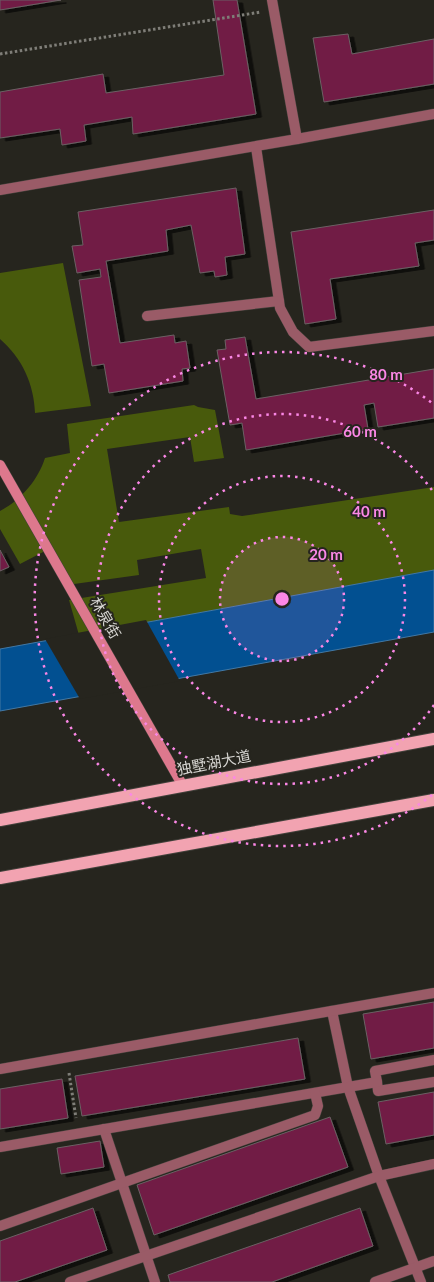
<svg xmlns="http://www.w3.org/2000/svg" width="434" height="1282" font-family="Lato,'Noto Sans SC',sans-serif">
<defs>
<filter id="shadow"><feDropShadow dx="5.5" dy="3" stdDeviation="0" flood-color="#0009"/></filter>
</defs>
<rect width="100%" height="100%" fill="#26251e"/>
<!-- forest -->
<g fill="#485a0c">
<path d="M 63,263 L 91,406 L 35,413 C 34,384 22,358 0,339 L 0,273 Z"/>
<path d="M 194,405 L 198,407 L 215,410 L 224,458 L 194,462 L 190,437 L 107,449 L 119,522 L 229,507 L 230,514 L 242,516 L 434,487 L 434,570 L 79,635 L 69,600 L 206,578 L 201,549 L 137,560 L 139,575 L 74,584 L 45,551 L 20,564 L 0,529 L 0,511 C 21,500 38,480 45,458 L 70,453 L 67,424 Z"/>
</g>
<!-- water -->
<polygon fill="#025091" stroke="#4278a4" points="434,570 434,632 0,711 0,649"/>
<!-- pier -->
<polygon fill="#26251e" points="146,620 180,681 80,699 45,639"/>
<!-- building -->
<g fill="#711b44" stroke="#6b6164" filter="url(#shadow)">
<polygon points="0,0 61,0 0,10"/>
<polygon points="213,0 237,0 256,114 133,134 132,117 84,125 86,141 62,145 60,129 0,138 0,92 103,74 106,93 224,75"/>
<polygon points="348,34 352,54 434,39 434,84 324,102 313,38"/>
<polygon points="236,188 245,254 225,257 227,275 215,277 214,271 200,273 191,225 166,230 168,251 106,261 120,343 174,335 175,343 186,341 190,368 182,369 183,381 109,393 104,364 92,366 79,280 101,277 100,269 77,273 72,246 83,245 78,212"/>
<polygon points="434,210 434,240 415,243 419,266 330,279 336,319 305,324 291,232"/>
<polygon points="245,337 256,399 434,369 434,418 378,427 374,403 364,405 368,429 246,450 242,423 230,425 217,350 226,349 225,340"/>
<polygon points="0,550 9,567 0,571"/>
<polygon points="434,1002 434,1048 371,1059 363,1014"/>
<polygon points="298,1038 305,1079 82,1116 75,1076"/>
<polygon points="62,1079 68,1118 0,1129 0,1089"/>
<polygon points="434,1092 434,1135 386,1144 378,1102"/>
<polygon points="330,1117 348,1167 154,1235 137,1185"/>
<polygon points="100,1141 104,1167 61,1174 57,1148"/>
<polygon points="93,1208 107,1250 15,1282 0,1282 0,1241"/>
<polygon points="360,1208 373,1246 272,1282 170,1282 168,1275"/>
</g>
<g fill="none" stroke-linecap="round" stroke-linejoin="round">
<!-- lane casing -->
<g stroke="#42413b" stroke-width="11">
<g id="lane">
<polyline points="297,139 434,114"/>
<polyline points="256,147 280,308 293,332 309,347 434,331"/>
<polyline points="0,190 297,139 272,0"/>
<polyline points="147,316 279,301"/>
<polyline points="332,1011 348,1087 379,1176 421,1282"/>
<polyline points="377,1082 378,1091 434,1082"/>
<polyline points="104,1129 155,1282"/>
<polyline points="0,1147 377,1082 375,1071 434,1060"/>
<polyline points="0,1226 315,1115 318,1106 315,1093"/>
<polyline points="70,1282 379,1176 434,1164"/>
<polyline points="375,1282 434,1261"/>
</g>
</g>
<!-- street casing -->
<g stroke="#42413b" stroke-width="11">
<polyline id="street" points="0,1069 434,993"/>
</g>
<!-- secondary casing -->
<g stroke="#42413b" stroke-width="11">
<polyline id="secondary" points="0,465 183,786"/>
</g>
<!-- primary casing -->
<g stroke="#42413b" stroke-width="14">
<g id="primary">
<polyline points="0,820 434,739"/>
<polyline points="0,878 434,800"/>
</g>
</g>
<!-- path -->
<g stroke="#7f7e78" stroke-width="3" stroke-dasharray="2.5 2.5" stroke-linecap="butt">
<polyline points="0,54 261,12"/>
<polyline points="69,1073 76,1118"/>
</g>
<!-- lane -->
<use href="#lane" stroke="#9a5b67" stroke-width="10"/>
<!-- street -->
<use href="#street" stroke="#9a5b67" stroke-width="10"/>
<!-- secondary -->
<use href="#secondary" stroke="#dd788d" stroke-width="10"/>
<!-- primary -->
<use href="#primary" stroke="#f2a3b1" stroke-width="12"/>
</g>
<!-- distance rings -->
<circle cx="282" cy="599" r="62" fill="#fb87e6" fill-opacity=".12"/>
<g fill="none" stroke="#fb87e6" stroke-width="2.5" stroke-dasharray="2.5 5">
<circle cx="282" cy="599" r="62"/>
<circle cx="282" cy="599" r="123"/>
<path d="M434 705A185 185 0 1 1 434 493"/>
<path d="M432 795A247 247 0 1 1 432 403"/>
</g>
<g text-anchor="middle" stroke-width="4" stroke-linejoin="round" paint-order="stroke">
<!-- street labels -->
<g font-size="15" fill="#d6d5d1" stroke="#26251e">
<text transform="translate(105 618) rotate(60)" y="5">林泉街</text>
<text transform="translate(214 763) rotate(-11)" y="5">独墅湖大道</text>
</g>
</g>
<circle cx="282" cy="599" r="8" fill="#fb87e6" stroke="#26251e" stroke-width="2.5"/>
<g font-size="15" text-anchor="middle" font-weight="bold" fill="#fb87e6" stroke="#26251e" stroke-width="4" stroke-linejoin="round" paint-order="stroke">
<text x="386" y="380">80 m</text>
<text x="360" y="437">60 m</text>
<text x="369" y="517">40 m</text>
<text x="326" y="560">20 m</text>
</g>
</svg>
